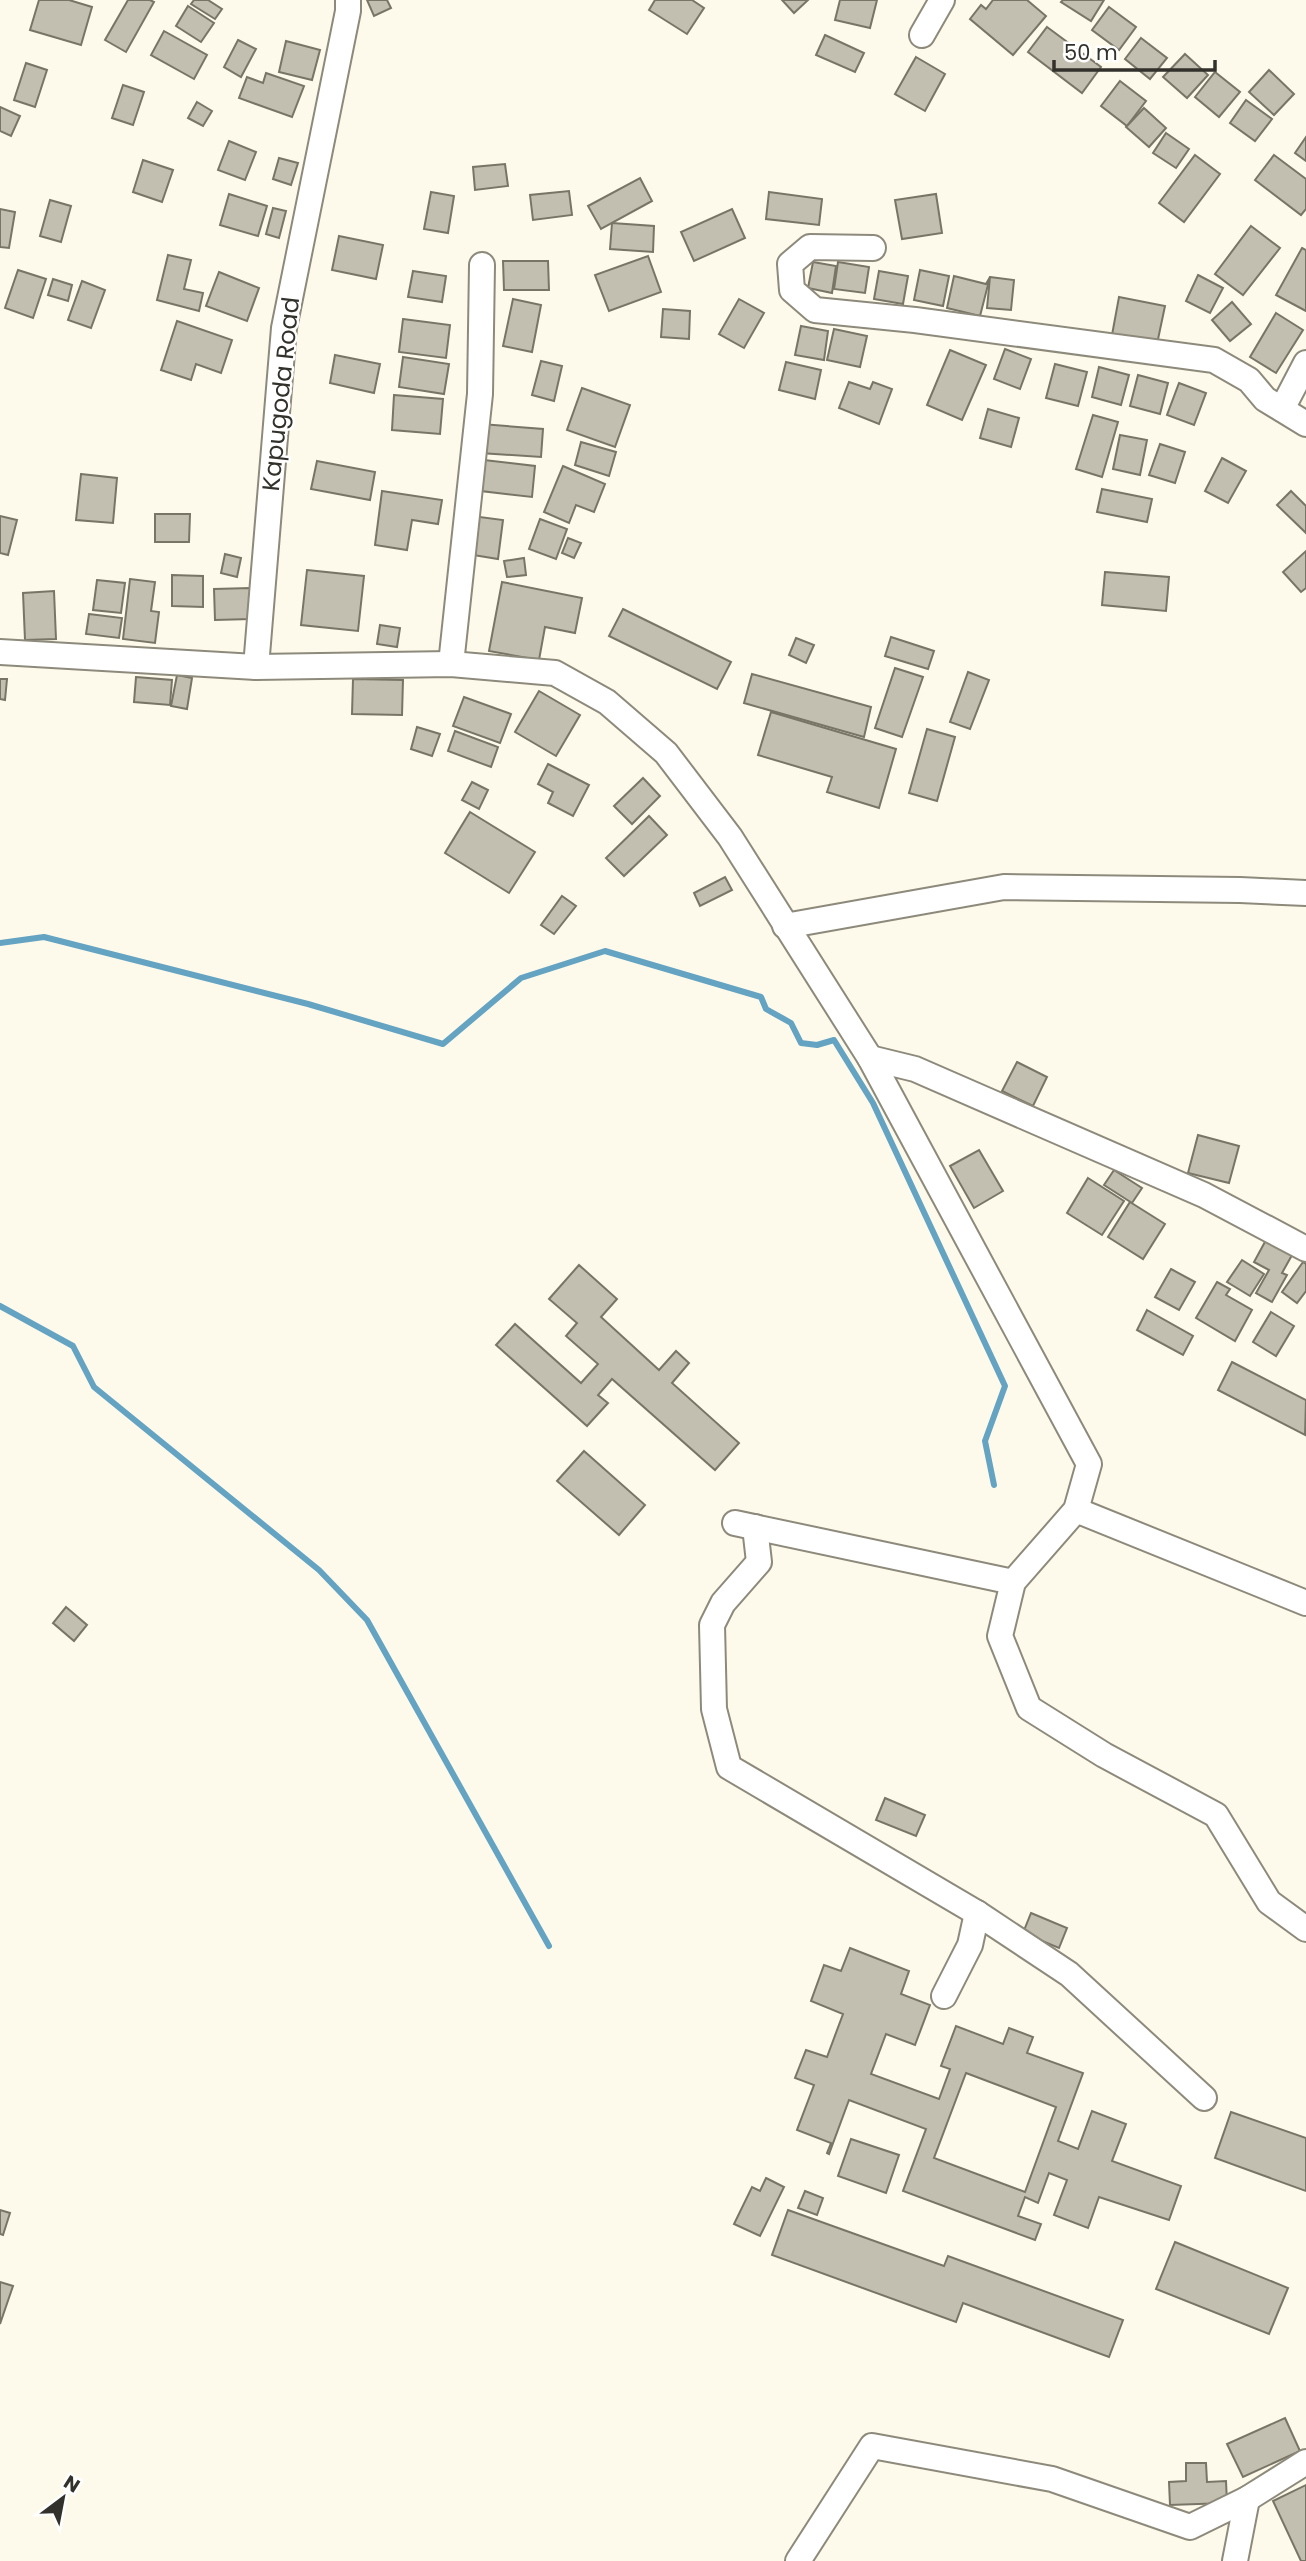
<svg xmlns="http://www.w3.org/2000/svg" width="1306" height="2561" font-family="Poppins,sans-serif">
<rect width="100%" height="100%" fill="#fefaeb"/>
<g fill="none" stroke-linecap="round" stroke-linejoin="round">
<!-- stream -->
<g stroke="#64a3c2" stroke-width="6">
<polyline points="0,943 44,937 308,1004 443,1044 521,978 605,951 761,997 766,1009 791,1023 801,1043 817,1045 834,1040 873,1103 1005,1386 985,1441 994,1485"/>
<polyline points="0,1306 73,1346 94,1387 319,1570 367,1620 549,1946"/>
</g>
</g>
<!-- building -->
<g fill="#c2bfb0" stroke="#787567" stroke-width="2" fill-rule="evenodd">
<polygon points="39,0 69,0 92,7 81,45 30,30"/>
<polygon points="128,0 150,0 154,2 126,52 105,40"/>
<polygon points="194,0 208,0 222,9 215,19 191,4"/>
<polygon points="367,0 387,0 391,8 374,16"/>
<polygon points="655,0 692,0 704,8 687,34 649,10"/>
<polygon points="782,0 808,0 794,13"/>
<polygon points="840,0 877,0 870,28 835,20"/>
<polygon points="993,0 1027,0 1046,16 1013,55 970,19 981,5 986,9"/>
<polygon points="1063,0 1104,0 1091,21 1061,2"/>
<polygon points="188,6 214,23 201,42 176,26"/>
<polygon points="1109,7 1136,27 1119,50 1092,30"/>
<polygon points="1047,27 1101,67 1082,93 1028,52"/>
<polygon points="164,31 207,55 194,79 151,55"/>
<polygon points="825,35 864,53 855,72 816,55"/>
<polygon points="1141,38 1167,58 1150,79 1125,59"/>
<polygon points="238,40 256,49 241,77 224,67"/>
<polygon points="286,41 320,50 312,80 279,72"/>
<polygon points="1185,54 1208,75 1187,98 1163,77"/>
<polygon points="916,57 945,74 925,111 895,94"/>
<polygon points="26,63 47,70 35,107 14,100"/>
<polygon points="1269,70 1294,94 1274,115 1249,92"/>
<polygon points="1215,72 1240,92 1219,117 1195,97"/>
<polygon points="266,73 304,86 292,117 239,98 247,77 263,83"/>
<polygon points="1120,81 1146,101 1127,126 1101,106"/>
<polygon points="123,85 144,92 133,125 112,118"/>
<polygon points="1246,100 1272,119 1255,141 1230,123"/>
<polygon points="197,102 212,111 203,126 188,118"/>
<polygon points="0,107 20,116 11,136 0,131"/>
<polygon points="1144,108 1166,128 1149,147 1126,127"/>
<polygon points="1166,133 1189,149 1176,168 1153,153"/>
<polygon points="1306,137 1306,161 1295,153"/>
<polygon points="229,141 256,152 245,180 218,170"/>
<polygon points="1195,155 1220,174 1184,222 1159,203"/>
<polygon points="1274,155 1306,179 1306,209 1301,215 1255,180"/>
<polygon points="279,158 298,163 291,185 273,179"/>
<polygon points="143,160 173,170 162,202 133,192"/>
<polygon points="505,164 508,186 475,190 473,167"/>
<polygon points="640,178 652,201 601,229 588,206"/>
<polygon points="569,191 572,215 533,220 530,195"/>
<polygon points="431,192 454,196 448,233 424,229"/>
<polygon points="769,192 822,199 819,225 766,219"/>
<polygon points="229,194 267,206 258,236 220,225"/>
<polygon points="936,194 942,233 902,239 895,200"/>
<polygon points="50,200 71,206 61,242 40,236"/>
<polygon points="273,208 286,211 279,238 266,234"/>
<polygon points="0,209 15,212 9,248 0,247"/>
<polygon points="732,209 745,238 694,261 681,232"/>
<polygon points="612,223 654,226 653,252 610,249"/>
<polygon points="1251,226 1280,248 1243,295 1215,274"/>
<polygon points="339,236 383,245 376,279 332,270"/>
<polygon points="1302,248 1306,250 1306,311 1276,295"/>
<polygon points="168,255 191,260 184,289 203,293 199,311 157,300"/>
<polygon points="648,256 661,292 609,311 595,275"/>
<polygon points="503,261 548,261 549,290 504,290"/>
<polygon points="813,262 836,266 832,293 808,288"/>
<polygon points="838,262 869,267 865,293 834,289"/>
<polygon points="18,270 46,279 33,318 5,308"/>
<polygon points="920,270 949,276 943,306 914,300"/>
<polygon points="413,271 446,276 442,302 408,297"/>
<polygon points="879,271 908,276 903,304 874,299"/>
<polygon points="219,272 259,288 247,321 206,306"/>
<polygon points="1198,275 1223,288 1210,313 1186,301"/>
<polygon points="954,276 986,284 990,277 980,316 947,308"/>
<polygon points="990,277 1014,280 1011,310 987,308"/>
<polygon points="53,279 72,285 68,301 48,295"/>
<polygon points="82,281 105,290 91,328 68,320"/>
<polygon points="1119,297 1165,306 1157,344 1112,335"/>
<polygon points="513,299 541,305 532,352 503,346"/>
<polygon points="739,299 764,313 744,348 719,334"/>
<polygon points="1232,302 1251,324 1230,341 1212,320"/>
<polygon points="663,309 690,311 689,339 661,337"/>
<polygon points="1276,313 1303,330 1276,373 1250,357"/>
<polygon points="403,319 450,325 446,358 399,352"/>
<polygon points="177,321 232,340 221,373 196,364 191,380 161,370"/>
<polygon points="801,326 828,331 824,360 795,355"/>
<polygon points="834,329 867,336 860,367 827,360"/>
<polygon points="1005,349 1031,359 1020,389 994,379"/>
<polygon points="950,350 986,365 962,420 927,405"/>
<polygon points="335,355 380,364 374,393 330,383"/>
<polygon points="403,357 449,364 444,394 399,387"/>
<polygon points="541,361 562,366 554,401 532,395"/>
<polygon points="786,362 821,370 815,399 779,390"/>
<polygon points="1055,364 1087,372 1078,406 1046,398"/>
<polygon points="1099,367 1129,375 1121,405 1092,397"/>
<polygon points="1138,375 1168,383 1160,414 1130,406"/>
<polygon points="849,382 870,389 873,382 892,389 879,424 839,408"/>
<polygon points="1179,383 1206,393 1194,425 1167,415"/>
<polygon points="582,388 630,405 615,447 567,430"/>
<polygon points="394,395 443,399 440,434 392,430"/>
<polygon points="988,409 1019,418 1011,447 980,438"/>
<polygon points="1093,415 1118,422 1102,477 1076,469"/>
<polygon points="481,424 543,429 541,457 480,453"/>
<polygon points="1120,435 1147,440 1140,475 1113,469"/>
<polygon points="581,442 616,452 609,476 575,465"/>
<polygon points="1160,444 1185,452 1175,483 1149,475"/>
<polygon points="1222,458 1246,471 1228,503 1205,491"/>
<polygon points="484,460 535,466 532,497 481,491"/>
<polygon points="317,461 375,472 370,500 311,489"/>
<polygon points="563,466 605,484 594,512 576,505 569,523 544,512"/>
<polygon points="81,474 117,478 113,523 76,520"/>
<polygon points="1102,489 1152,499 1147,522 1097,512"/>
<polygon points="382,491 442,500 438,524 412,520 407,550 375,545"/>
<polygon points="1291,491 1306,506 1306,533 1277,505"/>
<polygon points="155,514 190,514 189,542 155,542"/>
<polygon points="0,516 17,520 8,555 0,553"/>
<polygon points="472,516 503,520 498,559 467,554"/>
<polygon points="540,519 567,529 556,559 529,549"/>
<polygon points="568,538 581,543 574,558 562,553"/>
<polygon points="1306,551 1306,588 1301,592 1283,572"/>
<polygon points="225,554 241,558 237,577 221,573"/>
<polygon points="524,558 526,575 507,577 504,561"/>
<polygon points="307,570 364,576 358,631 301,625"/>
<polygon points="1105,572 1169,577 1166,611 1102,605"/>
<polygon points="172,575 203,576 203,607 172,606"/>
<polygon points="130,579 155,582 151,611 159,612 155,643 123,639"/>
<polygon points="97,580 125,583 121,613 93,610"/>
<polygon points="502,582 582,598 575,633 545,627 539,660 489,651"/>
<polygon points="250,588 251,619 215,620 214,589"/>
<polygon points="54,591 56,639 25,640 23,593"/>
<polygon points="623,609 731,662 717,689 609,636"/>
<polygon points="89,614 122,618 119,638 86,634"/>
<polygon points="380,625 400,628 397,647 377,644"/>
<polygon points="891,637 934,651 928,669 885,656"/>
<polygon points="796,638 814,645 806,663 789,655"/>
<polygon points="895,668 923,677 902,737 875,728"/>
<polygon points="968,672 989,680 970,729 950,722"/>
<polygon points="752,674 871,707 864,737 744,703"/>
<polygon points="177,675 192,678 187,709 171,706"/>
<polygon points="136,677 172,680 170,705 134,702"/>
<polygon points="0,679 7,679 5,700 0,699"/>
<polygon points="353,679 403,680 402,715 352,714"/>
<polygon points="539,691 580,715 556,756 515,732"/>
<polygon points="464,697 511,714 500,743 453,726"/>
<polygon points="771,712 896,749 879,808 827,792 832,777 758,755"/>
<polygon points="417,727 440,734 432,756 411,749"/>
<polygon points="927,729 955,737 937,801 909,793"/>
<polygon points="455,731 498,747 491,767 448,751"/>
<polygon points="548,764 589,785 573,816 548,803 553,792 538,784"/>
<polygon points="643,778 660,796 632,824 614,806"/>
<polygon points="472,782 488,790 479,809 462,800"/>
<polygon points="470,812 535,852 509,893 445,853"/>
<polygon points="649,816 667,835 624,876 606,858"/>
<polygon points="725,877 732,890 700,906 694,893"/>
<polygon points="562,896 576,906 554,934 541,925"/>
<polygon points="1017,1062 1047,1077 1033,1106 1002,1091"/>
<polygon points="1198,1135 1239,1146 1229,1183 1188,1173"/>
<polygon points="979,1150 1003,1191 974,1208 950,1166"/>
<polygon points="1114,1170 1142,1188 1132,1203 1104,1185"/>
<polygon points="1088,1178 1124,1201 1102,1235 1067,1213"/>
<polygon points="1130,1202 1165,1224 1143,1259 1108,1237"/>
<polygon points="1266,1240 1292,1255 1282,1273 1287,1275 1272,1302 1256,1293 1269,1270 1254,1262"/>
<polygon points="1242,1260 1264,1274 1250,1296 1227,1282"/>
<polygon points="1303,1262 1306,1264 1306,1291 1297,1303 1282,1292"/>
<polygon points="579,1265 617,1299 601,1317 659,1370 676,1351 689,1363 672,1383 739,1443 715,1470 612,1379 598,1395 608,1403 587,1426 496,1345 515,1324 581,1383 598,1364 566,1336 577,1323 549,1299"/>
<polygon points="1171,1269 1195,1282 1179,1310 1155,1297"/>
<polygon points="1217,1282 1230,1289 1226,1295 1252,1310 1235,1341 1196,1318"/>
<polygon points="1147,1310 1193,1336 1183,1355 1137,1330"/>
<polygon points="1271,1312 1294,1326 1276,1356 1253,1342"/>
<polygon points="1232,1362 1306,1400 1305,1435 1218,1390"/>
<polygon points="584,1451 645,1505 619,1535 557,1481"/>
<polygon points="66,1607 87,1625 74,1641 53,1623"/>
<polygon points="885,1798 925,1815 916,1836 876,1820"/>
<polygon points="1031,1913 1067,1928 1059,1948 1023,1933"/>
<path d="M 850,1948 L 909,1971 L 901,1994 L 930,2005 L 915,2045 L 886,2034 L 871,2074 L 939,2099 L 950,2069 L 941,2066 L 956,2026 L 1003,2044 L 1009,2028 L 1033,2037 L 1027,2053 L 1083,2073 L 1058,2141 L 1078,2149 L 1092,2111 L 1126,2124 L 1112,2161 L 1181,2186 L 1169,2220 L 1099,2197 L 1088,2228 L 1054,2215 L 1067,2180 L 1049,2173 L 1038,2203 L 1025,2197 L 1018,2216 L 1041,2224 L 1035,2240 L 903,2191 L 926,2129 L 849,2100 L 829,2154 L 827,2153 L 831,2143 L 797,2130 L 814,2085 L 795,2078 L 806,2050 L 827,2057 L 843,2014 L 811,2001 L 824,1965 L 841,1971 ZM 966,2073 L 1056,2107 L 1025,2192 L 934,2158 Z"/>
<polygon points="1231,2112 1306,2138 1306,2191 1215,2158"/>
<polygon points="851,2139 899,2155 886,2193 838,2176"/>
<polygon points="766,2178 784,2187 760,2236 734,2224 752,2187 760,2191"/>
<polygon points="805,2191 823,2198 817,2215 798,2208"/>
<polygon points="0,2210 10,2213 3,2235 0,2234"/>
<polygon points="788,2210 944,2266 948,2256 1123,2320 1109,2357 963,2303 956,2322 772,2255"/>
<polygon points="1175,2242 1288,2288 1269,2334 1156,2289"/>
<polygon points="0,2282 13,2286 0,2324"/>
<polygon points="1285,2418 1300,2451 1243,2477 1227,2444"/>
<polygon points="1186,2463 1206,2463 1207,2482 1226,2481 1227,2503 1170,2505 1169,2482 1186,2481"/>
<polygon points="1306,2485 1306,2561 1301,2561 1273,2501"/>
</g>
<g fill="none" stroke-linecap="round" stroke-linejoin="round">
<!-- minor casing -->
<g stroke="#8d8a7c" stroke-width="28">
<g id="minor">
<polyline points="922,35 942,0"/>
<polyline points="873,248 810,247 790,264 792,290 815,310 915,320 1214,360 1249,380 1265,399 1306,424"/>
<polyline points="1282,409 1306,363"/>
<polyline points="0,652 256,667 451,664 555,673 607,702 666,753 730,837 870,1058 1089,1464 1076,1510 1013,1582 1000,1636 1029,1708 1104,1755 1216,1815 1269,1902 1306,1929"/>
<polyline points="451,664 480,394 482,265"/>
<polyline points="256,667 284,328 348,11 348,0"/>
<polyline points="785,926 1004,887 1240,890 1306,893"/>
<polyline points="870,1058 915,1069 1204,1195 1306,1249"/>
<polyline points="1076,1510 1306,1603"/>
<polyline points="735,1523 1013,1582"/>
<polyline points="755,1527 759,1562 723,1603 712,1625 714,1709 729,1767 977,1913 1069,1974 1204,2098"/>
<polyline points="944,1996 970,1945 977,1913"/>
<polyline points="798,2561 872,2446 1052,2479 1190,2527 1247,2499 1306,2462"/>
<polyline points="1235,2561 1247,2499"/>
</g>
</g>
<!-- minor -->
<use href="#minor" stroke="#fff" stroke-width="24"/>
</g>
<g text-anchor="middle" stroke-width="5" stroke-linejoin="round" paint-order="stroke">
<!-- street labels -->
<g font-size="24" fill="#32312b" stroke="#fff">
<text transform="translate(281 394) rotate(-84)" y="8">Kapugoda Road</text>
</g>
</g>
<!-- north arrow -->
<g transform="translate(63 2498) rotate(32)" stroke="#ffffff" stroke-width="5" paint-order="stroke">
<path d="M0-5L12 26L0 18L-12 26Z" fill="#32312b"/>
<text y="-10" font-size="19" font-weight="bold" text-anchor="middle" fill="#32312b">N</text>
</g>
<!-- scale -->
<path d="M1054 60v10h161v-10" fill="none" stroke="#32312b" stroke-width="3.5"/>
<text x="1064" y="60" font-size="21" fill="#32312b" stroke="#ffffff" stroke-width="5" paint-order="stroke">50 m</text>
</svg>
